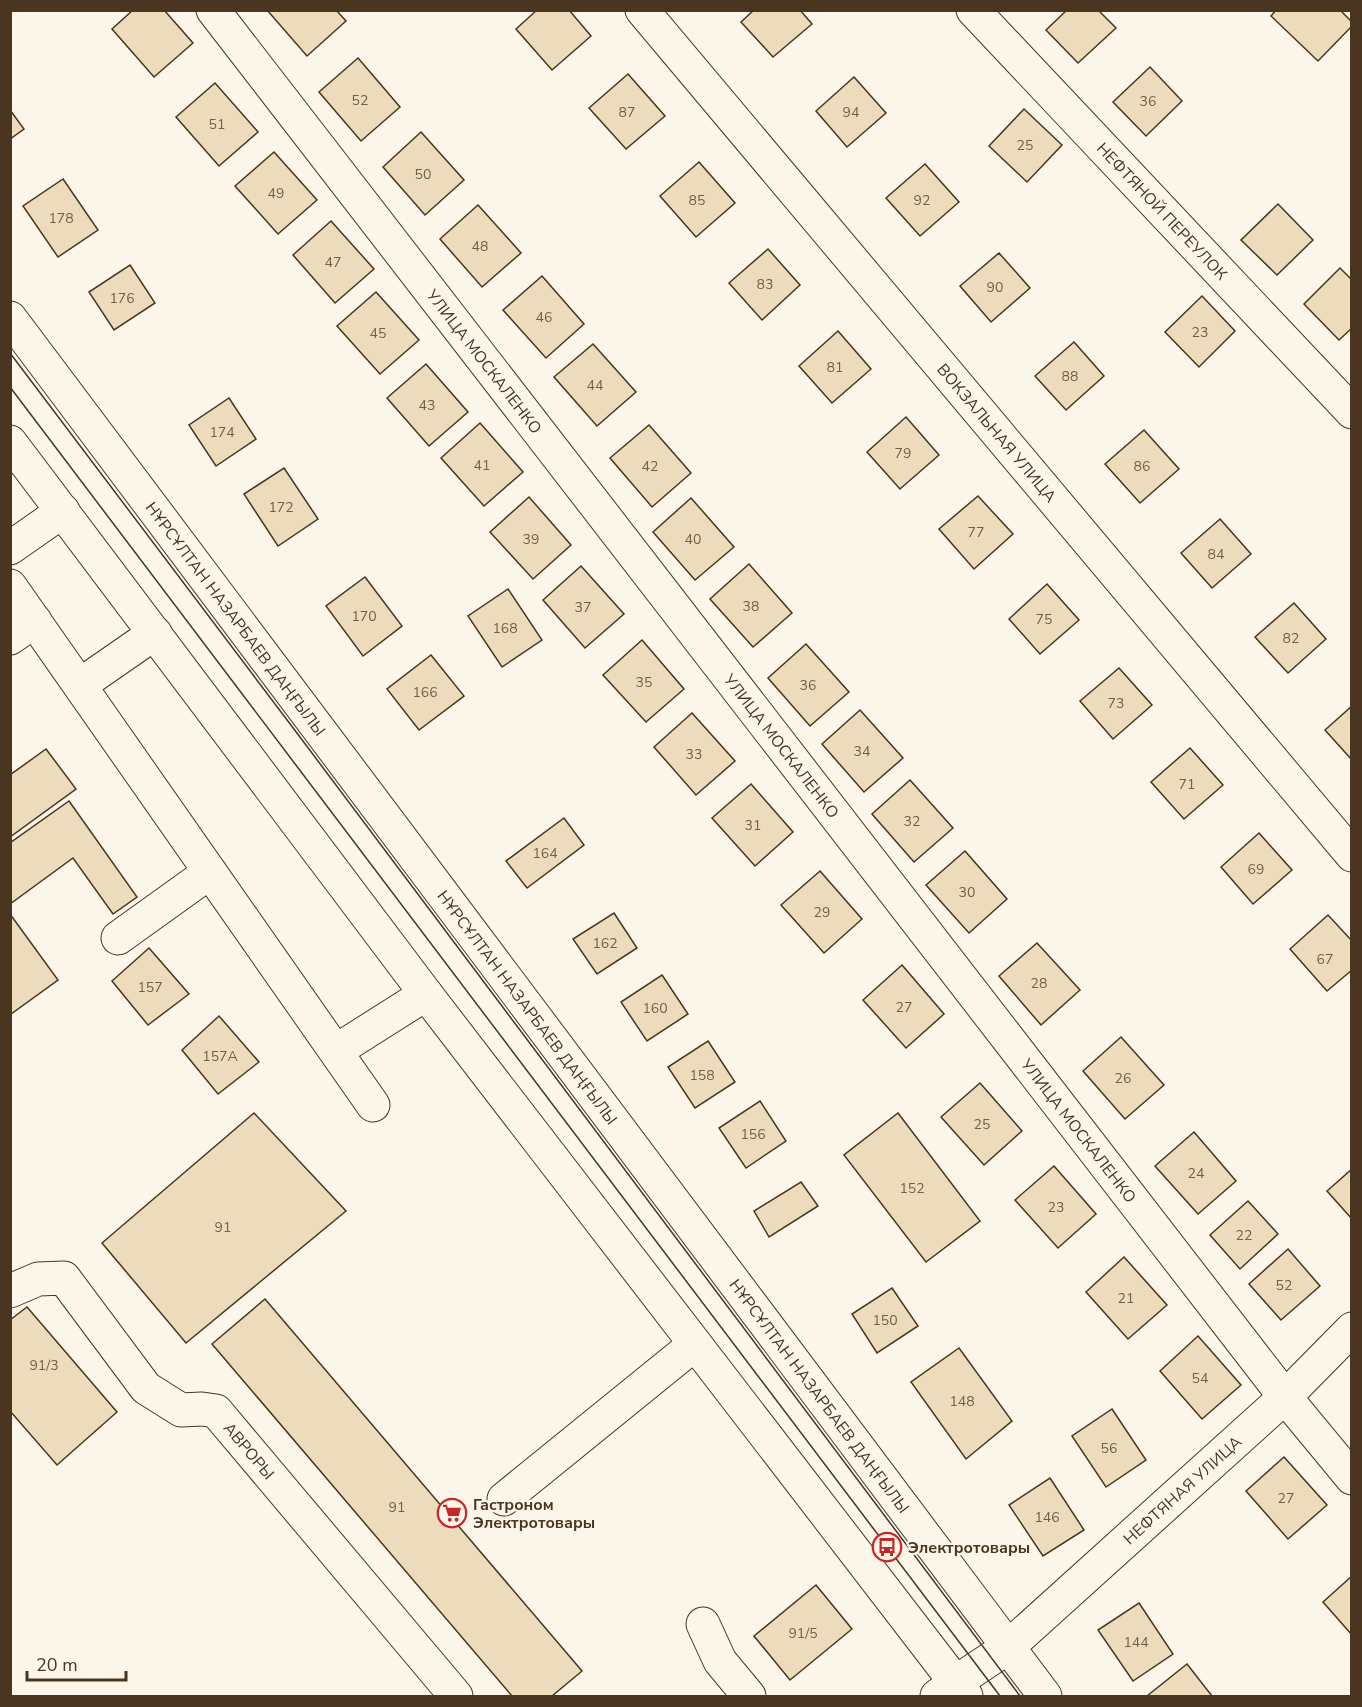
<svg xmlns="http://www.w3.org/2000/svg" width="1362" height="1707" font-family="'Nunito Sans',sans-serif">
<rect width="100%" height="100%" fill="#fbf6e9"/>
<!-- building -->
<g fill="#ecdcbc" stroke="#4a3520" stroke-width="1.5">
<polygon points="133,10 164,10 193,43 154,77 112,29"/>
<polygon points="267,10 336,10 346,21 307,56"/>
<polygon points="537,10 569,10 591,36 552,70 516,29"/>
<polygon points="754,10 800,10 812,24 773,57 741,22"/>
<polygon points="1067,10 1098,10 1116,28 1078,63 1046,30"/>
<polygon points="1276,10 1340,10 1352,22 1352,26 1318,61 1271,16"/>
<polygon points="358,58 400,107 361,141 319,92"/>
<polygon points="1150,67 1182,101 1146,136 1113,102"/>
<polygon points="628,74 665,116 626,149 589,108"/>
<polygon points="854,77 886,113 847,147 816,111"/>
<polygon points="215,83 258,132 219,166 176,117"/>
<polygon points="1024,109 1062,145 1027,182 989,146"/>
<polygon points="10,110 24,129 10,139"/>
<polygon points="421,132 464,180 425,215 383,167"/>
<polygon points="274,152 317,200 278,234 235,186"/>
<polygon points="699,162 735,203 696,237 660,196"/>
<polygon points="925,164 959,202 920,236 886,198"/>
<polygon points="63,179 98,230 58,257 23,206"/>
<polygon points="1278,204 1313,240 1277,275 1241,240"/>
<polygon points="478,205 521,253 482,287 440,239"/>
<polygon points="331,221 374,269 335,303 293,255"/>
<polygon points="768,249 800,285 762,320 729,283"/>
<polygon points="999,253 1030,288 991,322 960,286"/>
<polygon points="130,265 155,303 114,330 89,292"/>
<polygon points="1340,268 1352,280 1352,328 1339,340 1304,304"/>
<polygon points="542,276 584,324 546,358 503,310"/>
<polygon points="376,292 419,340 380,374 337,326"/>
<polygon points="1202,296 1235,331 1199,367 1165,332"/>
<polygon points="838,331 871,369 832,403 799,366"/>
<polygon points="1074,342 1104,376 1066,410 1035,376"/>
<polygon points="593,344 636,392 597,426 554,377"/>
<polygon points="426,364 468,412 429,446 387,398"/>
<polygon points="229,398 256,439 216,466 189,425"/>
<polygon points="906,417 939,455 900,489 867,452"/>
<polygon points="480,423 523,472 484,506 441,458"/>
<polygon points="649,425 691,473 652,507 610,458"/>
<polygon points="1144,430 1179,469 1140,503 1105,464"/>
<polygon points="284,468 318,519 278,546 244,494"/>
<polygon points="978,496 1013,534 974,569 939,529"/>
<polygon points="529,497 571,545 533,579 490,532"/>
<polygon points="691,498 734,547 695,580 653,532"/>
<polygon points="1220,519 1251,554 1212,588 1181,553"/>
<polygon points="749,564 792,613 753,647 710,599"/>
<polygon points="581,566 624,614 585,648 543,600"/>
<polygon points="365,577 402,626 363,656 326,606"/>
<polygon points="1047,584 1079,620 1040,654 1009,619"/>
<polygon points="508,589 542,640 502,667 468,616"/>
<polygon points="1294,603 1326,639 1288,673 1255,637"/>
<polygon points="642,640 684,689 646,722 603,675"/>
<polygon points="806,644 849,692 810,726 768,678"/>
<polygon points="431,655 464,696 419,730 387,689"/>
<polygon points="1119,668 1152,705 1113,739 1080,701"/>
<polygon points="1352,706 1352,760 1325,730"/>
<polygon points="860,710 903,758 864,792 822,744"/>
<polygon points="692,713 735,761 696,795 654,747"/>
<polygon points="1190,748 1223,785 1184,819 1151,782"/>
<polygon points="46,749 76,789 10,837 10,775"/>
<polygon points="910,780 953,828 914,862 872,814"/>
<polygon points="751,784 793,832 755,866 712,818"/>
<polygon points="69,801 137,897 113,914 73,858 10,904 10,843"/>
<polygon points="564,818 584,845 527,888 506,861"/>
<polygon points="1259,833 1292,870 1253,904 1221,867"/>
<polygon points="965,851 1007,899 969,933 926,885"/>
<polygon points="820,871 862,919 824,953 781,905"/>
<polygon points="614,913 637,948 597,974 573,939"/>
<polygon points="10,914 58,980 11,1014 10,1013"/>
<polygon points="1328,915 1352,941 1352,970 1327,991 1290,949"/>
<polygon points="1037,943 1080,990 1041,1025 999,976"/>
<polygon points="149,948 189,994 148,1025 112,981"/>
<polygon points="902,965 944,1014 906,1048 863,1000"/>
<polygon points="662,975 688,1014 647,1041 621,1002"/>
<polygon points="219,1016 259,1062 218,1094 182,1050"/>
<polygon points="1121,1037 1164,1085 1125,1119 1083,1071"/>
<polygon points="708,1041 735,1082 695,1108 668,1067"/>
<polygon points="980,1083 1022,1131 984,1165 941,1117"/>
<polygon points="760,1101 786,1141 746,1168 719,1128"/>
<polygon points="254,1113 346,1211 186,1343 102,1243"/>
<polygon points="898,1113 980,1221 926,1262 844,1155"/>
<polygon points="1194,1132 1236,1181 1198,1214 1155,1166"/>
<polygon points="1054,1166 1096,1214 1058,1248 1015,1200"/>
<polygon points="1352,1169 1352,1219 1327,1191"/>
<polygon points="801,1182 818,1206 769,1237 754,1211"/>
<polygon points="1248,1201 1278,1234 1240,1269 1210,1235"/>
<polygon points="1288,1249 1320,1286 1281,1320 1249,1284"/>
<polygon points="1124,1257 1167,1305 1128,1339 1086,1292"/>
<polygon points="892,1288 918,1326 877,1353 852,1314"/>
<polygon points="265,1299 582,1671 552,1696 512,1696 212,1344"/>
<polygon points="27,1307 117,1412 57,1465 10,1411 10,1320"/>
<polygon points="1198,1336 1241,1385 1202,1419 1160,1371"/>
<polygon points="959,1348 1012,1421 966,1459 911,1382"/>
<polygon points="1112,1409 1146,1460 1106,1487 1072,1436"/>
<polygon points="1284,1457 1327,1505 1288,1539 1246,1491"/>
<polygon points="1050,1478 1084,1530 1043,1556 1009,1505"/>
<polygon points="1352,1576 1352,1635 1323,1602"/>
<polygon points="816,1585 852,1629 790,1680 754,1636"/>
<polygon points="1139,1603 1173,1654 1133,1681 1098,1630"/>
<polygon points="1187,1664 1212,1696 1147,1696"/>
</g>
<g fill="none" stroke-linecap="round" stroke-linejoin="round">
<!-- minor casing -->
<g stroke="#4a3520" stroke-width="35">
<g id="minor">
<path id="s1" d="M 213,10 L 1285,1397 L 1352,1478"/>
<path id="s2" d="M 642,10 L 1352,855"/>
<path id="s3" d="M 973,10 L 1352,412"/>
<polyline points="10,548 63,511"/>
<polyline points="10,586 373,1105"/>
<polyline points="10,638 35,621"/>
<polyline points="80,685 155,633"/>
<polyline points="118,938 210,872"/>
<polyline points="336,1051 426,994"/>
<path id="s4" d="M 10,1291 L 38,1279 L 64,1278 L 146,1388 L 181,1410 L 202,1409 L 216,1411 L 456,1696"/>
<polyline points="504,1499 695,1344"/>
<polyline points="703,1624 720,1661 749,1696"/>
<path id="s5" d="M 1007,1648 L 1285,1397 L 1352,1329"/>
<polyline points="937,1696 956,1682"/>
</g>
</g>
<!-- major casing -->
<g stroke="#4a3520" stroke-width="35">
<g id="major">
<path id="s6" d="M 10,318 L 1045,1696"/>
<polyline points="10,442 426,994 966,1696"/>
<polyline points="956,1682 1007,1648"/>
</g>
</g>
<!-- minor -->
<use href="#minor" stroke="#fbf6e9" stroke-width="33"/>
<!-- major -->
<use href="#major" stroke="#fbf6e9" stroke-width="33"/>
<!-- tram -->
<g stroke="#4a3520" stroke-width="1.5">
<path d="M 10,353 C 349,799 682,1250 1020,1696"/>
<polyline points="10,387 1000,1696"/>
</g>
</g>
<!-- icons -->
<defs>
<g id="supermarket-ring" transform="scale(1.5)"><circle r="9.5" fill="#fbf6e9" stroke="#c62828" stroke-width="1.5"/><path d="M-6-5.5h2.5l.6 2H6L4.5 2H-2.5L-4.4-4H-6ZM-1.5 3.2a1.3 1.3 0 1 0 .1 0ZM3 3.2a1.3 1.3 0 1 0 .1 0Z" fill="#c62828"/></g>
<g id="bus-ring" transform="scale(1.5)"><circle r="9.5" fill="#fbf6e9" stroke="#c62828" stroke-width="1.5"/><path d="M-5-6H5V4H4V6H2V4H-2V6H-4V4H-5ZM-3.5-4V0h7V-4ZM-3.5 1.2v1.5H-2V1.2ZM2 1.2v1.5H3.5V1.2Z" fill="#c62828"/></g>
</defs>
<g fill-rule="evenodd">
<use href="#supermarket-ring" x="452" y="1513"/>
<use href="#bus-ring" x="887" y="1547"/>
</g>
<g text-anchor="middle" stroke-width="4.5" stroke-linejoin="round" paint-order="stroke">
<!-- number labels -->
<g font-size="14" fill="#725f47">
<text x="360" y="105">52</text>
<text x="1148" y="106">36</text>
<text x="627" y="117">87</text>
<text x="851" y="117">94</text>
<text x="217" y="129">51</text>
<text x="1025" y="150">25</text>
<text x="423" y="179">50</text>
<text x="276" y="198">49</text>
<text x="697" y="205">85</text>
<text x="922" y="205">92</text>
<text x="61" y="223">178</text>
<text x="480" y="251">48</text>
<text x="333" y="267">47</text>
<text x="765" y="289">83</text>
<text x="995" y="292">90</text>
<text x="122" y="303">176</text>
<text x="544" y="322">46</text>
<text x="1200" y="337">23</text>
<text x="378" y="338">45</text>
<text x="835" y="372">81</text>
<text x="1070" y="381">88</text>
<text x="595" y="390">44</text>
<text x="427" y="410">43</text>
<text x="222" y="437">174</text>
<text x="903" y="458">79</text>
<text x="482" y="470">41</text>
<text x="650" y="471">42</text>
<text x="1142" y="471">86</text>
<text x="281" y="512">172</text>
<text x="976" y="537">77</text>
<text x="531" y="544">39</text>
<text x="693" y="544">40</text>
<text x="1216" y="559">84</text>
<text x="751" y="611">38</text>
<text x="583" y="612">37</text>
<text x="364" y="621">170</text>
<text x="1044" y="624">75</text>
<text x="505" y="633">168</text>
<text x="1291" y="643">82</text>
<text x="644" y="687">35</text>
<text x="808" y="690">36</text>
<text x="425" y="697">166</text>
<text x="1116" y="708">73</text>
<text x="862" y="756">34</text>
<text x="694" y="759">33</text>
<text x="1187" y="789">71</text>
<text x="912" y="826">32</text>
<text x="753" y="830">31</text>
<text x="545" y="858">164</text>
<text x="1256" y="874">69</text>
<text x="967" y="897">30</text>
<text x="822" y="917">29</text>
<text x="605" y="948">162</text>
<text x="1325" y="964">67</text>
<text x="1039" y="988">28</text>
<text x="150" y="992">157</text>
<text x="904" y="1012">27</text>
<text x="655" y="1013">160</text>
<text x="220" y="1061">157А</text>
<text x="702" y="1080">158</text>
<text x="1123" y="1083">26</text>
<text x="982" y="1129">25</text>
<text x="753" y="1139">156</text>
<text x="1196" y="1178">24</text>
<text x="912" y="1193">152</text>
<text x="1056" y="1212">23</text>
<text x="223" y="1232">91</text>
<text x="1244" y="1240">22</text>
<text x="1284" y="1290">52</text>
<text x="1126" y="1303">21</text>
<text x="885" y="1325">150</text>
<text x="44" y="1370">91/3</text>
<text x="1200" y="1383">54</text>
<text x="962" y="1406">148</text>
<text x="1109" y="1453">56</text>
<text x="1286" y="1503">27</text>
<text x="397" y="1512">91</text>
<text x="1047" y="1522">146</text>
<text x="803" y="1638">91/5</text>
<text x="1136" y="1647">144</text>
</g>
<!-- street labels -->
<g font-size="16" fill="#4a3520" stroke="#fbf6e9">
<text dy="6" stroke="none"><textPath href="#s3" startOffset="276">НЕФТЯНОЙ ПЕРЕУЛОК</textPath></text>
<text dy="6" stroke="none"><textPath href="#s1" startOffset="444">УЛИЦА МОСКАЛЕНКО</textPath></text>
<text dy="6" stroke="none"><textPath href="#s2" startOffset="552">ВОКЗАЛЬНАЯ УЛИЦА</textPath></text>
<text dy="6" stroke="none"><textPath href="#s6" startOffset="376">НҰРСҰЛТАН НАЗАРБАЕВ ДАҢҒЫЛЫ</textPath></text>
<text dy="6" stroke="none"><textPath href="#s1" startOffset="930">УЛИЦА МОСКАЛЕНКО</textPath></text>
<text dy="6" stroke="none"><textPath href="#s6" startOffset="862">НҰРСҰЛТАН НАЗАРБАЕВ ДАҢҒЫЛЫ</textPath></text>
<text dy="6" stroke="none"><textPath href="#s1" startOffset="1416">УЛИЦА МОСКАЛЕНКО</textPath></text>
<text dy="6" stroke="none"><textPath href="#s6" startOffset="1348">НҰРСҰЛТАН НАЗАРБАЕВ ДАҢҒЫЛЫ</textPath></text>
<text dy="6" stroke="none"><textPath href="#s4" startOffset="322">АВРОРЫ</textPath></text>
<text dy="6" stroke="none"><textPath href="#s5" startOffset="236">НЕФТЯНАЯ УЛИЦА</textPath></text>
</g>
<!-- poi labels -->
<g font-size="16" font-weight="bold" fill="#4a3520" stroke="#fbf6e9" text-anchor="start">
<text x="473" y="1510">Гастроном<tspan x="473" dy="18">Электротовары</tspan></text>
<text x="908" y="1553">Электротовары</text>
</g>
</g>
<!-- border -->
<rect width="1362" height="1707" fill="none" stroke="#4a3520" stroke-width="24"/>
<!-- scale -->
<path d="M27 1671v9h99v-9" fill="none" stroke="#4a3520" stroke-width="3"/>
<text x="36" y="1671" font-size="18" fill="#4a3520" stroke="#fbf6e9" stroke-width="4.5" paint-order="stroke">20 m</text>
</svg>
